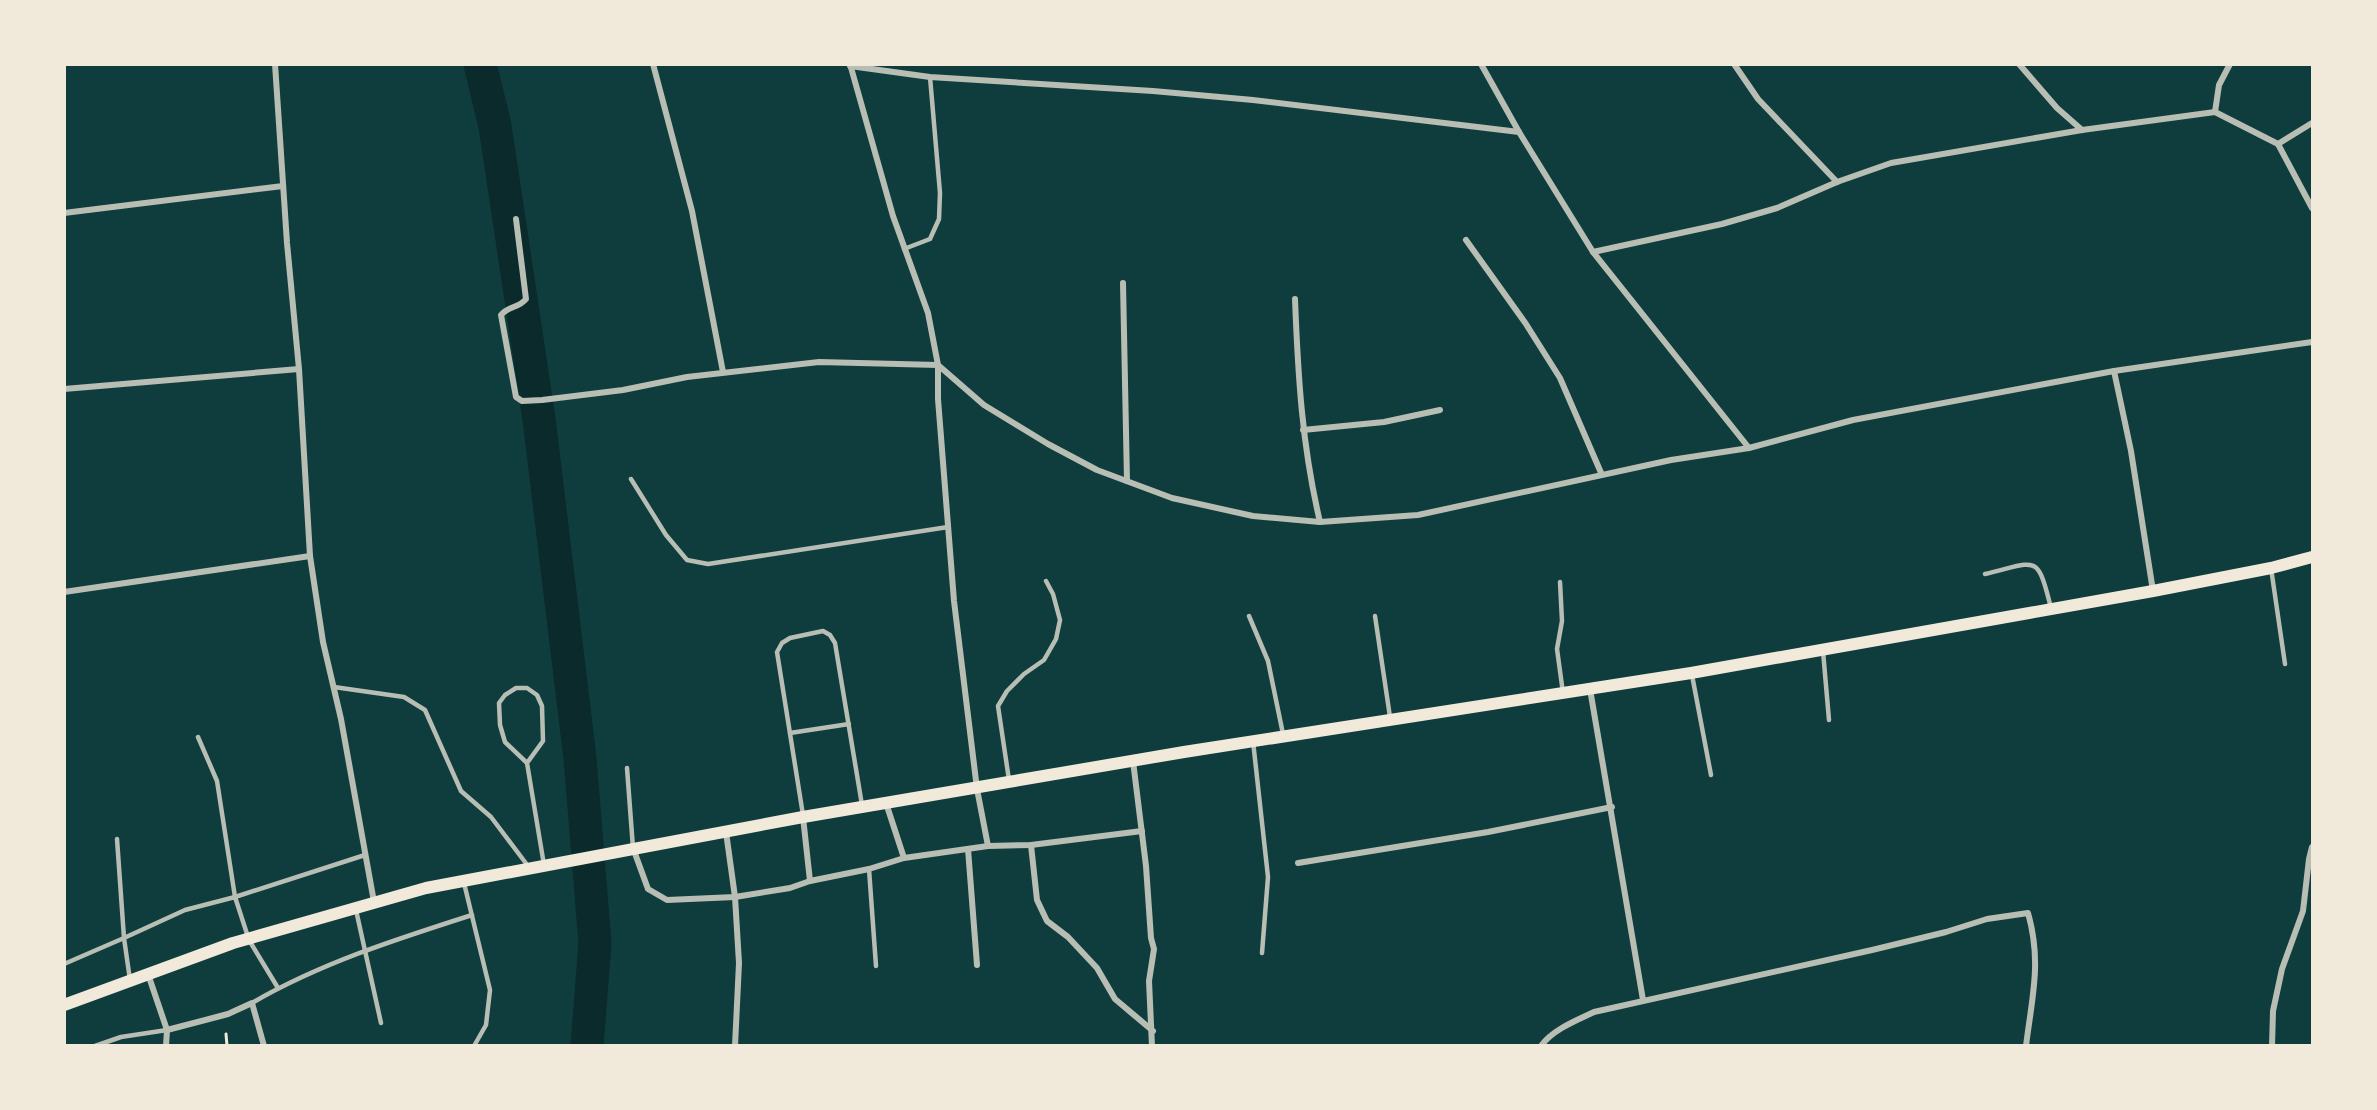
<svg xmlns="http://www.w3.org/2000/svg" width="2377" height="1110" font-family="Commissioner,sans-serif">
<rect width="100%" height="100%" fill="#0f3d3e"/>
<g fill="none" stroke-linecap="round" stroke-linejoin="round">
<!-- river -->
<polyline stroke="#0a2a2b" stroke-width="33" points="480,64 495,126 539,419 580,758 595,943 587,1046"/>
<!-- path -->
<polyline stroke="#f1e9da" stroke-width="3" points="226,1034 227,1046"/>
<!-- service -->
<g stroke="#b8beb3" stroke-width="4.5">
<polyline points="904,249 930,239 939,219 940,193 930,77"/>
<polyline points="631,479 666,535 687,560 708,564 948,527"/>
<polyline points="2271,568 2285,664"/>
<path d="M 1985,574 C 2037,562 2037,552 2051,608"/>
<polyline points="1560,582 1562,621 1557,649 1563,693"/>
<polyline points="1249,616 1268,661 1283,734"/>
<polyline points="1375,616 1390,717"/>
<polyline points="1823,651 1829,720"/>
<polyline points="1692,675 1711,775"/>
<polyline points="334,687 404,697 425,710 461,791 491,817 528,866"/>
<polyline points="790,733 849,724"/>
<polyline points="198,737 217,781 235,897 365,855"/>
<polyline points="1253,741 1268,877 1262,953"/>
<polyline points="527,763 543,741 542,706 537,695 527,688 516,688 505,695 499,703 500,725 505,742 527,763 544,865"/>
<polyline points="627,768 633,848"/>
<polyline points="1009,780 998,706 1007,691 1024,674 1044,660 1056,639 1060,620 1053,594 1046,581"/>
<polyline points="803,815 777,652 782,643 790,638 823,631 830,635 835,643 862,805"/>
<polyline points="869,869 876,966"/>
<polyline points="464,883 490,990 486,1025 474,1046"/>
<polyline points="356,910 381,1023"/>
<polyline points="64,964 124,938 117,839"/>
<polyline points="130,980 124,938 185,910 235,897 249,940 278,988"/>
<path d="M 252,1003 C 321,963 397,939 472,915"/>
<polyline points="95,1046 121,1037 167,1030"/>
</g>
<!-- minor -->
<g stroke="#b8beb3" stroke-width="6">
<polyline points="275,64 287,243 299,369 310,556 323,642 341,719 374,902"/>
<polyline points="653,64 692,211 723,372"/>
<polyline points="850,64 893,216 928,313 938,365 938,399 954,601 977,789 988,846"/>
<polyline points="1481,64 1519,132 1593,252 1749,448"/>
<polyline points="1734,64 1758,99 1837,182"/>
<polyline points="2019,64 2057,108 2082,130"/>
<polyline points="2230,64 2219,85 2215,112 2278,144 2312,123"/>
<polyline points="850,66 930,77 1153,91 1253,100 1519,132"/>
<polyline points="2278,144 2312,208"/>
<polyline points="64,213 283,186"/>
<path d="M 516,219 L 526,299 C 518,309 509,305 501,315 L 516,397 L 522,401 L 542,400 L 623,390 L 687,377 L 819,362 L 938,365 L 984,405 L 1048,444 L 1097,470 L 1172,498 L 1253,516 L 1320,522 L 1418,515 L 1671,460 L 1749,448 L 1853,420 L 2114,371 L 2312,342"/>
<polyline points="1466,240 1526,324 1560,378 1602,475"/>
<polyline points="1593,252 1722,224 1777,208 1837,182 1891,163 2082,130 2215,112"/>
<polyline points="1123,283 1127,481"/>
<path d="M 1295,299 C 1298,376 1302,446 1320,522"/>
<polyline points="2114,371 2131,451 2153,591"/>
<polyline points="64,389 299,369"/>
<polyline points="1303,430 1384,422 1440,410"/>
<polyline points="64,592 310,556"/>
<polyline points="1590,689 1643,1000"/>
<polyline points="1133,761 1146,866 1151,938 1154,949 1149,981 1152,1046"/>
<polyline points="803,817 810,881"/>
<polyline points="726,832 735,897 739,963 735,1046"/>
<polyline points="1031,845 1037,900 1047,921 1068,937 1097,968 1115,999 1153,1031"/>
<polyline points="633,848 648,889 667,900 735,897 790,888 810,881 869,869 904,858 886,803"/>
<polyline points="968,849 977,965"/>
<polyline points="904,858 988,846 1031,845 1142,831"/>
<polyline points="1298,863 1488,832 1612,807"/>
<polyline points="148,974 167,1030 166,1046"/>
<polyline points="167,1030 228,1014 252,1003 264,1046"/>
<path d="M 1541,1046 C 1552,1030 1577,1020 1594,1012 L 1872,950 L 1946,932 L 1987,919 L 2028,913 C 2042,962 2032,997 2026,1046"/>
<polyline points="2272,1046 2273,1011 2282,969 2303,911 2309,859 2312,847"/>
</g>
<!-- secondary -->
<polyline stroke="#f1e9da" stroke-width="12" points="64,1005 233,943 426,888 803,817 1184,752 1691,673 2153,591 2271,568 2312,557"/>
</g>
<!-- border -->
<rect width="2377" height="1110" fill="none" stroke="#f1e9da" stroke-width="132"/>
</svg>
